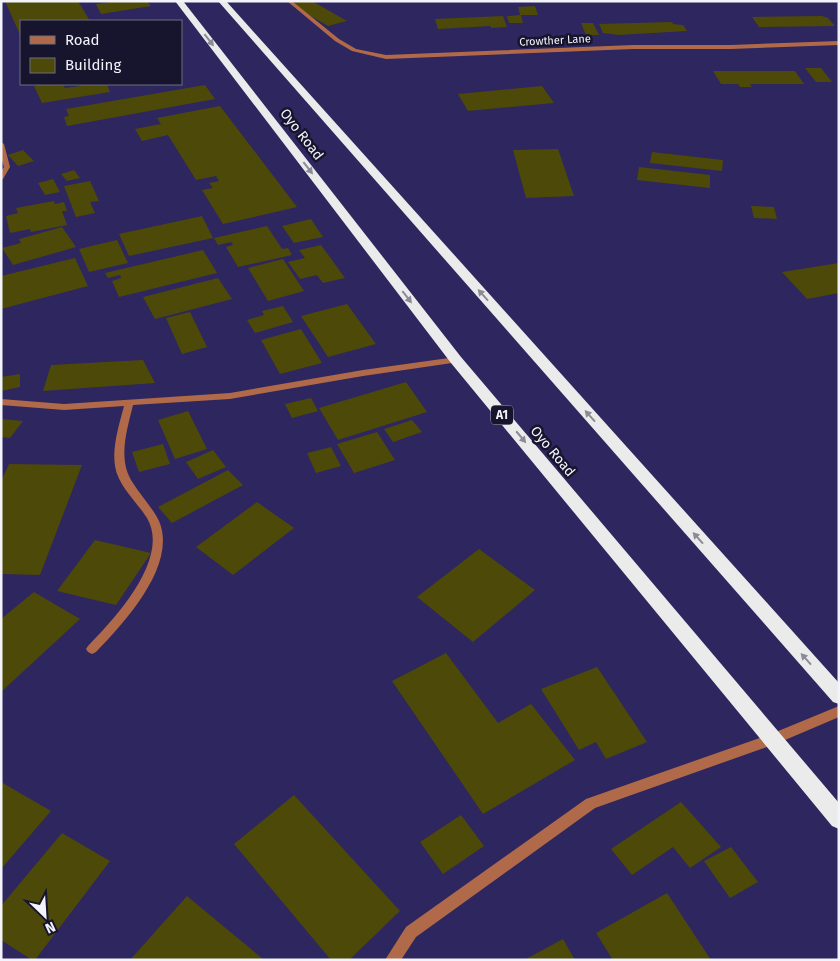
<svg xmlns="http://www.w3.org/2000/svg" width="840" height="961" viewBox="0 0 840 961" font-family="'Fira Sans',sans-serif">
  <rect width="100%" height="100%" fill="#2e265f"/>
  <path fill="#4d4909" d="M5,1H78L90,21H21V37Z
    M116,1H147L151,6L101,14L96,4Z
    M301,1H312L347,21L328,26L290,4Z
    M535,6L538,15H520L518,7Z
    M521,15L523,23H509L507,16Z
    M503,16L507,27L491,28V26L438,29L435,19Z
    M822,16L828,18L835,26L759,27L752,17Z
    M672,22L673,24L683,25L687,31L618,35L603,33L599,24Z
    M581,23H593L599,35H586Z
    M805,68H821L832,82H816Z
    M713,71H795L804,84H750L752,87H740L738,84H721Z
    M36,84H63L65,88L80,86L79,84H107L110,92L42,103L34,86H37Z
    M205,85L215,99L67,126L64,117L69,116L66,109Z
    M542,86L554,103L468,111L458,94Z
    M220,106L297,207L223,224L202,190L213,188L209,183L219,181L216,176L196,180L168,135L142,141L135,129L161,124L157,118Z
    M558,149L574,196L526,198L513,150Z
    M23,150L34,161L18,166L8,155Z
    M652,152L723,160L722,171L650,163Z
    M639,167L710,175V188L637,180Z
    M74,170L80,178L67,181L61,174Z
    M53,179L60,192L45,195L38,183Z
    M90,181L99,201L90,202L95,213L76,217L64,186Z
    M54,201L55,204L64,202L67,211H62L67,225L31,232L30,229L10,233L6,216L18,213L16,208Z
    M751,206L774,207L777,219L754,218Z
    M202,216L213,238L129,256L119,234Z
    M311,219L323,237L294,243L282,226Z
    M267,226L282,249L288,248L292,255L238,267L226,247L233,245L231,242L218,245L214,238Z
    M62,227L76,247L13,265L2,248L21,243L19,239Z
    M117,240L128,263L89,272L79,249Z
    M321,245L345,278L323,283L317,275L300,279L288,262L305,258L299,250Z
    M203,250L217,273L119,297L112,281L121,278L120,275L108,278L105,273Z
    M75,258L88,286L1,309V276Z
    M283,259L304,291L268,301L248,268Z
    M839,263V293L807,299L782,272Z
    M218,278L232,299L155,319L143,297Z
    M347,304L376,344L328,357L301,316Z
    M283,306L293,322L255,333L247,320L264,315L262,311Z
    M190,312L207,347L182,354L166,318Z
    M301,329L322,363L280,374L261,340Z
    M143,360L155,383L43,391L51,365Z
    M20,374V387L1,391V377Z
    M406,382L427,412L338,440L319,408Z
    M311,398L318,411L292,418L285,404Z
    M188,411L207,449L175,459L158,420Z
    M1,419L23,421L10,438L1,437Z
    M412,420L422,432L393,442L384,429Z
    M377,432L395,460L354,473L337,444Z
    M163,444L170,464L139,472L132,452Z
    M331,447L341,466L316,473L307,453Z
    M213,450L226,467L198,479L186,462Z
    M9,464L82,465L40,575L1,574V481Z
    M228,470L243,485L172,523L158,507Z
    M257,502L294,528L233,575L196,547Z
    M95,540L151,553L116,605L57,591Z
    M479,549L535,590L473,642L417,597Z
    M34,592L80,619L1,692V619Z
    M446,653L498,723L531,704L575,760L483,814L392,681Z
    M597,667L647,742L606,759L596,742L579,750L541,689Z
    M1,782L51,811L1,869Z
    M294,795L400,911L349,960H331L234,844Z
    M681,802L721,847L690,868L673,847L632,875L611,849Z
    M461,815L484,846L443,874L420,842Z
    M62,833L110,861L35,960H32L1,940V906Z
    M731,847L758,882L730,898L704,861Z
    M667,893L711,960H613L596,933Z
    M187,896L264,960H130Z
    M563,939L575,960H524Z"/>
  <g fill="none" stroke-linecap="round" stroke-linejoin="round">
    <path fill="#b06a49" fill-rule="evenodd" d="M287,1H292L339,39L356,49L386,55L633,45H731L839,41V45L731,49H633L386,59L352,51L335,41Z
      M1,142L4,144L10,167L3,179L1,180V171L4,167L1,158Z
      M456,357L460,360L459,362L363,376L230,399L133,405C127,430 117,460 133,483C141,496 152,507 159,521C178,565 124,623 96,652L92,654L88,652L86,649L88,646C114,619 171,559 147,518C137,502 118,486 115,466C112,447 119,425 124,406L64,410L1,405V399L64,404L230,393L363,370Z
      M839,706V717L778,743L595,808L416,937L401,960H385L406,927L586,799L771,734Z"/>
    <path fill="#ebebeb" fill-rule="evenodd" d="M175,1H183L461,357L839,803V829L832,826L451,363Z
      M218,1H226L839,683V704L833,702Z"/>
  </g>
  <defs><path id="oneway-solid" d="M-6-.8H1V-3.2L6.5 0L1 3.2V.8H-6Z" transform="scale(1.25)"/></defs>
  <g fill="#8c8a96">
    <use href="#oneway-solid" transform="translate(209 40) rotate(52)"/>
    <use href="#oneway-solid" transform="translate(308 168) rotate(52)"/>
    <use href="#oneway-solid" transform="translate(483 295) rotate(-132)"/>
    <use href="#oneway-solid" transform="translate(407 297) rotate(52)"/>
    <use href="#oneway-solid" transform="translate(590 416) rotate(-132)"/>
    <use href="#oneway-solid" transform="translate(521 437) rotate(50)"/>
    <use href="#oneway-solid" transform="translate(698 538) rotate(-132)"/>
    <use href="#oneway-solid" transform="translate(806 659) rotate(-132)"/>
  </g>
  <g text-anchor="middle" stroke-width="5" stroke-linejoin="round" paint-order="stroke">
    <g font-size="11" fill="#f3f3fa" stroke="#17142e">
      <text transform="translate(555 40) rotate(-3)" y="4">Crowther Lane</text>
    </g>
    <rect fill="#17142e" stroke="#b1b0bd" stroke-width="1" x="491" y="405.5" width="22" height="19" rx="4"/>
    <g font-size="12" font-weight="bold" fill="#f3f3fa">
      <text x="502" y="419">A1</text>
    </g>
    <g font-size="14" fill="#f3f3fa" stroke="#17142e">
      <text transform="translate(302 134) rotate(52)" y="5">Oyo Road</text>
      <text transform="translate(553 451) rotate(50)" y="5">Oyo Road</text>
    </g>
  </g>
  <rect width="840" height="961" fill="none" stroke="#f3f3fa" stroke-width="5"/>
  <rect x="20" y="20" width="162" height="65" fill="#17142e" stroke="#6f6d80"/>
  <rect x="30" y="36" width="25" height="8" fill="#b06a49" stroke="#6f6d80"/>
  <text x="65" y="45" font-size="15" fill="#f3f3fa">Road</text>
  <rect x="30" y="58" width="25" height="15" fill="#4d4909" stroke="#6f6d80"/>
  <text x="65" y="70" font-size="15" fill="#f3f3fa">Building</text>
  <g transform="translate(45 916) rotate(155)" stroke="#17142e" stroke-width="4" paint-order="stroke">
  <path d="M0-4L9 19L0 12L-9 19Z" fill="#f3f3fa"/>
  <text y="-8" font-size="14" font-weight="bold" text-anchor="middle" fill="#f3f3fa">N</text>
  </g>
</svg>
